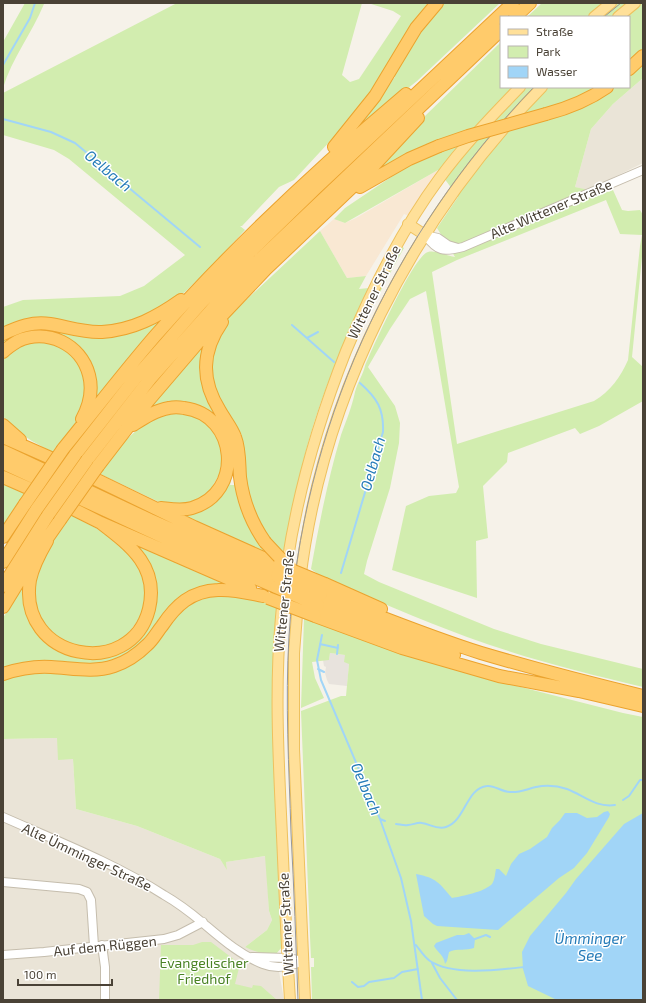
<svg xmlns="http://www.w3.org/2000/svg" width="646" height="1003" viewBox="0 0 646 1003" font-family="'Exo 2',sans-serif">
  <rect width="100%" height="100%" fill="#f6f2e9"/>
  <path fill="#eae4d7" d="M643,78V163L588,190L575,187L591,129L613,104Z
    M57,738L73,759L76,809L137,826L220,859L227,869L226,862L266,856L269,911L272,920L267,930L245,947L276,954L284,1000H3V739Z"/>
  <path fill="#f9e8d3" d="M438,170L440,172L409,216L404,214L366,276L347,278L320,231L334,219L345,223L356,218Z"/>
  <path fill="#e8e3dd" d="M330,653L345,655L349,664L347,686L329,684L327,680L325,673L326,667L324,666L323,660H329Z"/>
  <path fill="#d2edaf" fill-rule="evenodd" d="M25,3H71L44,4C32,33 12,58 3,88V42Z
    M177,3H362L342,75L350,82L359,79L401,16L393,11L368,3H500L417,81L363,124L361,122L395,77L386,70L358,111L294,180L279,187L242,226H240L245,230L215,263L185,292L162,309L122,325L3,329V307L23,300L120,296L144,286L185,255L69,159L54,150L3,135V93Z
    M542,3H643V78L613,104L591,129L575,187L604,193L613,190L622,210L628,211L640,210L643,215V247L632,357L643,367V401L599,426L580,434L575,428L508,453L507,462L483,486L488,538L476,541L477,598L392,570L406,506L429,496L456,493L459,487L426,291L410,299L390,329L368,367L395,406L400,423L399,443L390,488L367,561L364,574L379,582L494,629L541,644L643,669V687C584,673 524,658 467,637C418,619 371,598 323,578L311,569C319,524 328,479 341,435C346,421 352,407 355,392C357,383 363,375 365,366C372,349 414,255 428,252C436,250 447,256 455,257L437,228L458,197L438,170L345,223L334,219L345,208L400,171L382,168L380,166L426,115L501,42V87H629V17H527ZM606,200L620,234L642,235L640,246L628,360C621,376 610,392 594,401L457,444L432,272L457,260Z
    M320,231L347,278L366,276L359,289L369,288C345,339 323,390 308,443C298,480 291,516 283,553L270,538L259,522L251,504L229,416L212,383L211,366L216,342L229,316Z
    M400,246L404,248C372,304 345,362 324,423C309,467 300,514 292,559H291C295,536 299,513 304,490C326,405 358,323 400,246Z
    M167,315L92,405L93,379L57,337L3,348V339L34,327L75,334Z
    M209,336L212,403L237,470L233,471L230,485H235L238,482L277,559L176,514L213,500L231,456L199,409L144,413Z
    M43,341C50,343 58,345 63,349C82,361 90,385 83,406C78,423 65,439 54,453L32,441L17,431L9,424L3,416V360C13,347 28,343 43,341Z
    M183,413L200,418L207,423L218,438L222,456L220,473L211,489L203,496L191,503L181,505L161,503L100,474C115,451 138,421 167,414C172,413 178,413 183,413Z
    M3,483L27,493L3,526Z
    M71,514C107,533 163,564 141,614C134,628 124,640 109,645C66,659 23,618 37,574C44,552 58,533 71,514Z
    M132,542L229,585L198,590L144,646L112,664L3,670V618L27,578V601L65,651L127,643L154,600Z
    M208,595H245L277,607L273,660L282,942V947L276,954C264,954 255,952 245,947L267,930L272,920L269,911L265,856L226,862L227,870L220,859L137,826L76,809L73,759L58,760L57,738L3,739V680L28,672H53L83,676L107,673L185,606Z
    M304,618L497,681L623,713L643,717V1000H312L311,967H314V958H311L310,937L301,711L341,696H346L349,664L344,662L345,655L330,653L329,660L312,662L315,678L324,698L301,708Z
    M202,942H211L240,964L235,984L252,988L253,985L261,986L277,1000H159L161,945H193Z"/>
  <path fill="#a1d5f7" d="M608,811L610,814L609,817L587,853L574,868L559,878L498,930L437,926L433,924L424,916L416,874C437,878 439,883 452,898C463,896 484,892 492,884C495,880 495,873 496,869H499L506,876L511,864L519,854L530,849L547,837L552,828L560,820L565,813H577L587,818L597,817L604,812Z
    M643,813V1000H557L528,986L523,969L522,952L530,936L566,893L576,879L624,824Z
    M469,933L475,939L474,948C466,951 457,948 449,952L447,961L445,964C444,955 438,953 434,946L436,943L457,935H464Z"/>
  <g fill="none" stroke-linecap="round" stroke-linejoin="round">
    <path stroke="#a1d5f7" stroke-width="2" d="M3,65L30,18L35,3
      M3,119L51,132L75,143L200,247
      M292,325L334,362
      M307,338L318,332
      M341,573L383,432C384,409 377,398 360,383
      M322,635L317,660L321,680L380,819L401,878L411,921L422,1000
      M320,644L338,648
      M337,654L338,645
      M318,669L324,672
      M623,800L629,796L640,780H643
      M380,819L385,821
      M396,824C399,824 404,826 408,825C413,825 417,822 422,823C430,824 437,830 446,827C466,820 466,788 487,786C495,785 501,792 510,792C519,793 527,789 536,787C546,785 558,786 567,789C583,795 596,808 615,805
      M475,939L486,935L490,937
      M416,945C420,950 424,957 430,961C453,976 498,970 524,967
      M432,963L440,978L457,1000
      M352,982L358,987L364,986L369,982L394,978L402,972L418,969"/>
    <defs>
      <path id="minor" d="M425,235C438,252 443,252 463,247L643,170
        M425,235L438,238L448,245L458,248
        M3,817C57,841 114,863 164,895C178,903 191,913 203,923C222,939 240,955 263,964C278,970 290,966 304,961
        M3,882L79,889L87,892L91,900L94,946
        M102,945L105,967V1000
        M3,955L44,952L164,939L178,935L203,922
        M252,957L287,958L304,961"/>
      <path id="major" d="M594,17L611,3
        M618,17L635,3
        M408,224L425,235
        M300,581C322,395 412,220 542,87
        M298,602L294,653V749L305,1000
        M290,1000C286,938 284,876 281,814C278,748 275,683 281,617C288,525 312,437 346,351C371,291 400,232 439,179C463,146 492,116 520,87"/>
      <path id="highway" d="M515,17L530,3
        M629,69L643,56
        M546,114C569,108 587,101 607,87
        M334,147L375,96L416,28L437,3
        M360,187L409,159L439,146
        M222,322C201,352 201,381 220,411C225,420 232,428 235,437C240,450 239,464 240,477C243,501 251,522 265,542
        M3,334C18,327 33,321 50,324C68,327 84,333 102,332C133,330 157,317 181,300
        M3,352C7,348 13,344 18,341C47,328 81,344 89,375C93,390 89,406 82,419
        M3,425L20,440
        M133,425C144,418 156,410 169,408C173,407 179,407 184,408C238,415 244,493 192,508C182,511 171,509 161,508
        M3,437L62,463L194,527L279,565
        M63,449C94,411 123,373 155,336C232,249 317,169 406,94
        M3,451L150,520L277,576
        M75,455L137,376L201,303L249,253L316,188L513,3
        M87,460L150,379L222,298L258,261L501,30
        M3,463L198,553L276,587
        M98,466L148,401L213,325L266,269L367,173L418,118
        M3,477L44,495
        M61,503L101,523L250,588
        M3,537L25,504
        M47,541C40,553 33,566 30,580C17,660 131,681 149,609C159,567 131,546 101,523
        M3,562L36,510
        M325,584L381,609
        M3,586L48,515
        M321,594C374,614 427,636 481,653C535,669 589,683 643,696
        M318,605L391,633L454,655
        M3,607L30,563L60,520
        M315,616L402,648L499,676L579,691L643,706
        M3,674C18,669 35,666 51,667C72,668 93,673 114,666C126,662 138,654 147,645C153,640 157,632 162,626C176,605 191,591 218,590C233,589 248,593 263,596"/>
    </defs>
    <use href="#minor" stroke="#c5bdad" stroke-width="10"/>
    <use href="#major" stroke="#eec15e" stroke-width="12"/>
    <use href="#highway" stroke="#eba32e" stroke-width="14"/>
    <use href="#minor" stroke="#fff" stroke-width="8"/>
    <use href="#major" stroke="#ffe099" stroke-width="10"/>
    <use href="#highway" stroke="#ffcb6b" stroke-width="12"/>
    <path stroke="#989898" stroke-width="1" d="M604,17L621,3
      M298,1000C296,944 294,889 291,833C289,768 285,702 289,636C302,430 390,236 534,87"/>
    <defs>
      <path id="highway-bridge" d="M439,146L468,136L546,114
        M25,504L63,449
        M36,510L75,455
        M48,515L87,460
        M60,520L98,466
        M265,542L280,558L290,566
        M279,565L325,584
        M277,576L321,594
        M276,587L318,605
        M268,598L315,616"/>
    </defs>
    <use href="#highway-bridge" stroke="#eba32e" stroke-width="14" stroke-linecap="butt"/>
    <use href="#highway-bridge" stroke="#ffcb6b" stroke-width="12"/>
  </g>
  <g text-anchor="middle" stroke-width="3" stroke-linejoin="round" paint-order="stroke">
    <g font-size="14" fill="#4a4236" stroke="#fff">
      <text transform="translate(551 209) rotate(-23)" y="5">Alte Wittener Straße</text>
      <text transform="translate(374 292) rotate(-64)" y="5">Wittener Straße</text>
      <text transform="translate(284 601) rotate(-84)" y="5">Wittener Straße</text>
      <text transform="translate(87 857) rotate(25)" y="5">Alte Ümminger Straße</text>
      <text transform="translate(286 924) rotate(-93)" y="5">Wittener Straße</text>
      <text transform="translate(105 946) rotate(-6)" y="5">Auf dem Rüggen</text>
    </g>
    <g font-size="14" fill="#498223" stroke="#fff">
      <text x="204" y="968">Evangelischer<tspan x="204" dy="16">Friedhof</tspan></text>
    </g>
    <g font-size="15" font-style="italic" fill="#247bb8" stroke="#fff">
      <text transform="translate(108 171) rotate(40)" y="5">Oelbach</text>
      <text transform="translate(373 464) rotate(-74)" y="5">Oelbach</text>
      <text transform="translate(366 789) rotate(67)" y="5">Oelbach</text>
      <text x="590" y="944">Ümminger<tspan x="590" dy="17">See</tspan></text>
    </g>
  </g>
  <rect width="646" height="1003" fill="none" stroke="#4a4236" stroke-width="8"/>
  <rect x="500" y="16" width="130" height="72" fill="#ffffff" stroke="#b7b3af"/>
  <rect x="508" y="29" width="20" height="6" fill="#ffe099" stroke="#b7b3af"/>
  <text x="536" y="36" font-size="12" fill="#4a4236">Straße</text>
  <rect x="508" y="46" width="20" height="12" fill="#d2edaf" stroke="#b7b3af"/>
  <text x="536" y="56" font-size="12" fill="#4a4236">Park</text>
  <rect x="508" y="66" width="20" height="12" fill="#a1d5f7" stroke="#b7b3af"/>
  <text x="536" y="76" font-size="12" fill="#4a4236">Wasser</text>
  <path d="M18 979v6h94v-6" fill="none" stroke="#4a4236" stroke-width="2"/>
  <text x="24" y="979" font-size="12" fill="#4a4236" stroke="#ffffff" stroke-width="3" paint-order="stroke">100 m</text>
</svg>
